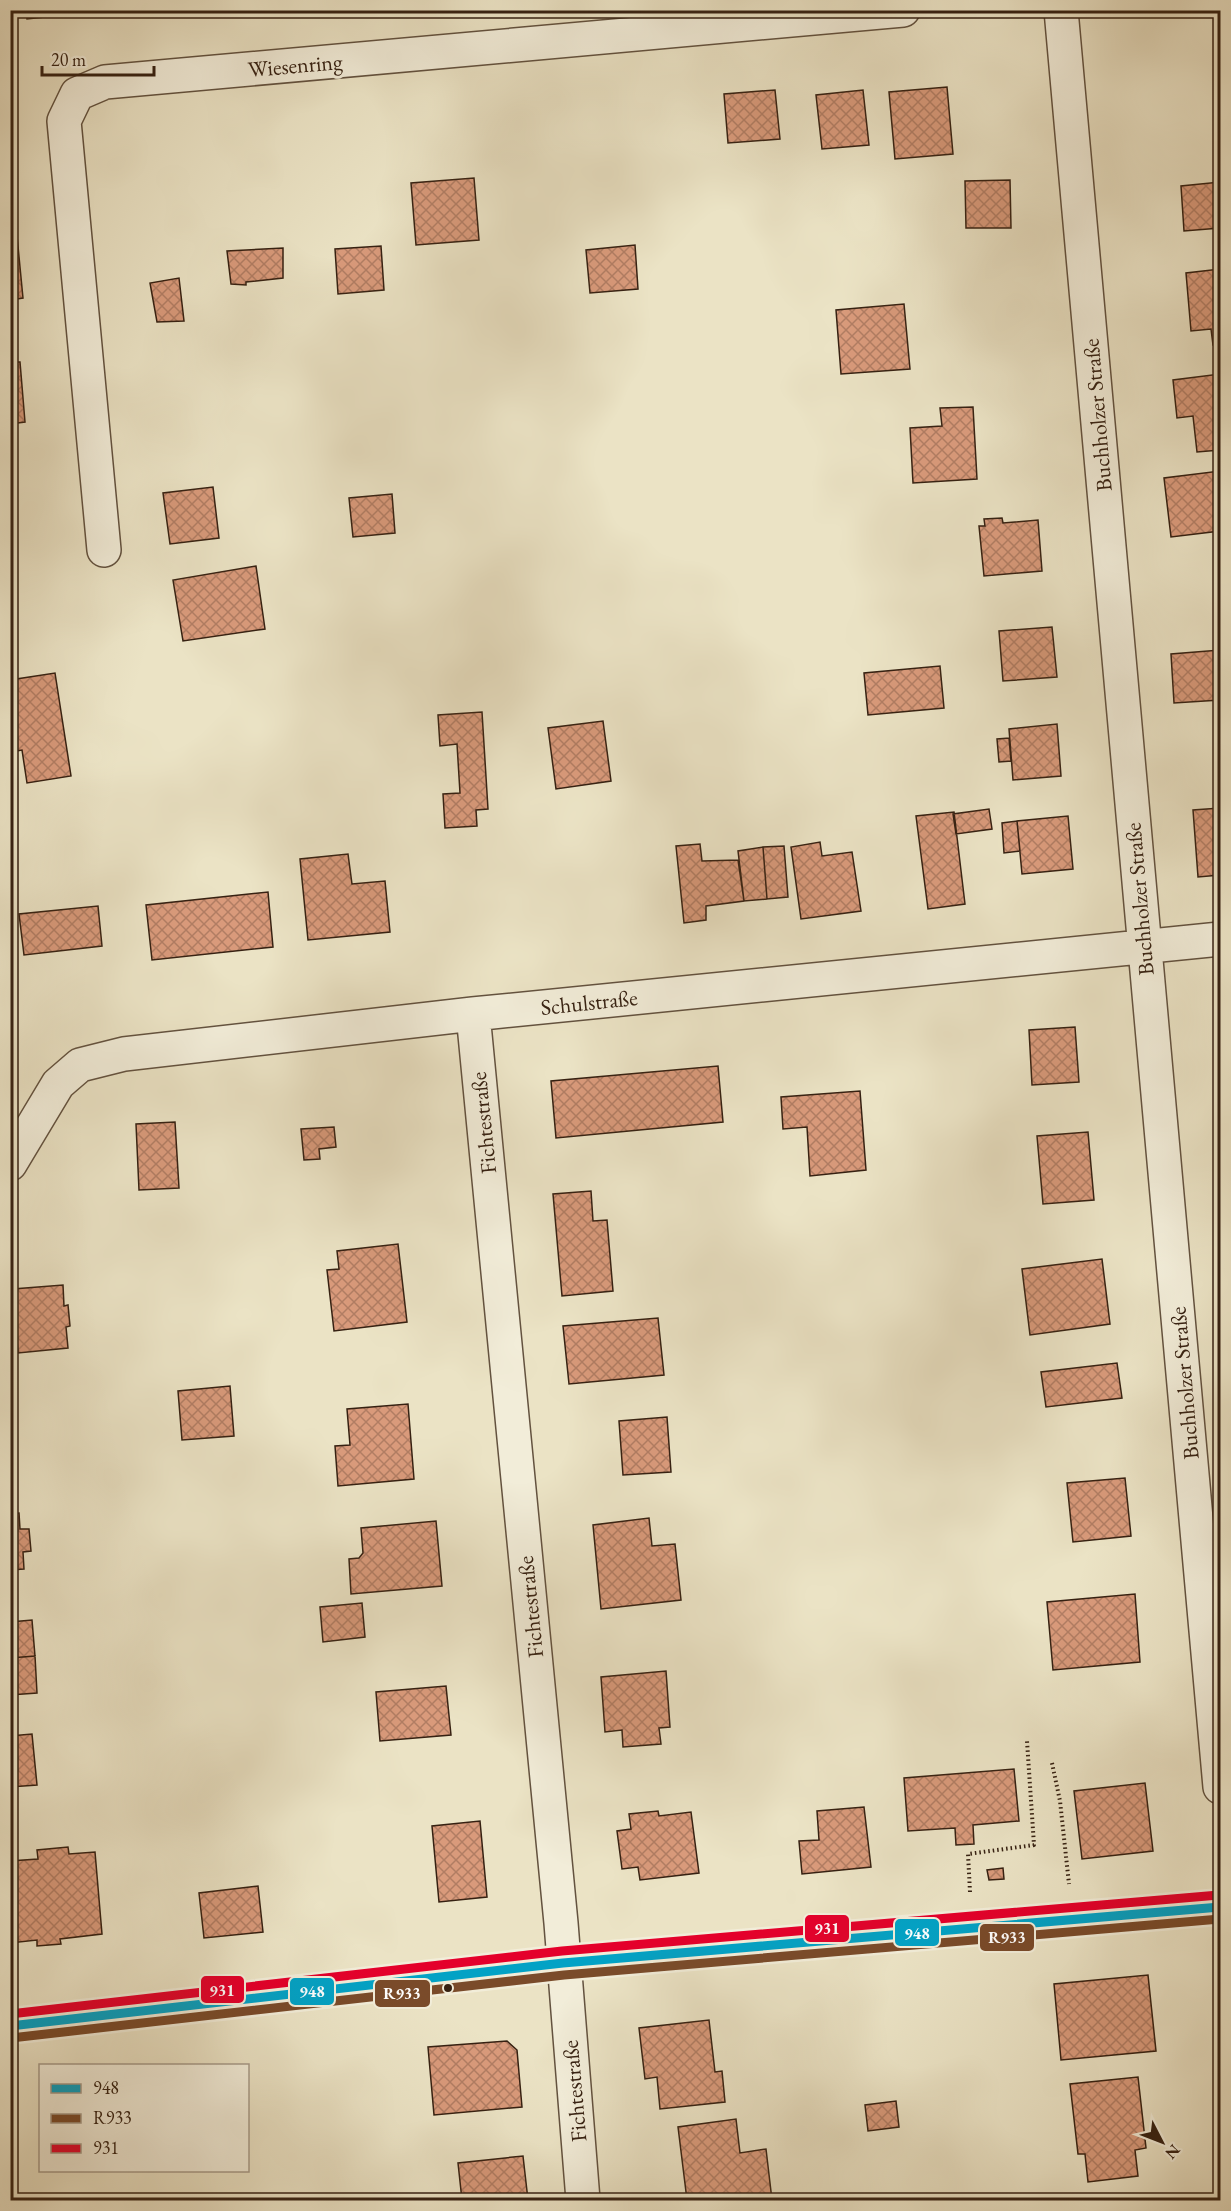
<svg xmlns="http://www.w3.org/2000/svg" width="1231" height="2211" viewBox="0 0 1231 2211" font-family="'EB Garamond',serif">
  <defs>
    <pattern id="building-cross-hatch" width="8" height="8" patternUnits="userSpaceOnUse" patternTransform="scale(1.5)"><rect width="8" height="8" fill="#d99a7b"/><path d="M0 0l8 8M0 8l8-8" fill="none" stroke="#b17d63"/></pattern>
  </defs>
  <rect width="100%" height="100%" fill="#ebe3c5"/>
  <filter id="stains"><feTurbulence type="fractalNoise" baseFrequency=".00333" numOctaves="4"/><feColorMatrix values="0 0 0 0 .2 0 0 0 0 .09 0 0 0 0 .02 0 0 0 .5 -.17"/></filter>
  <radialGradient id="worn" r=".72"><stop offset=".6" stop-color="#630" stop-opacity="0"/><stop offset="1" stop-color="#630" stop-opacity=".3"/></radialGradient>
  <path fill="url(#building-cross-hatch)" stroke="#362112" stroke-width="1.5" d="M26,10H82V13L27,19Z
    M947,87L953,154L895,159L889,92Z
    M775,90L780,139L728,143L724,94Z
    M863,90L869,145L822,149L816,95Z
    M474,178L479,240L416,245L411,183Z
    M1010,180L1011,228H966L965,181Z
    M1220,182V228L1184,231L1181,186Z
    M17,236L23,298L10,300V237Z
    M635,245L638,289L590,293L586,250Z
    M381,246L384,290L338,294L335,249Z
    M283,248V278L246,282V285L231,284L227,251Z
    M1220,269V345H1213L1211,329L1191,331L1186,273Z
    M179,278L184,321L157,322L150,283Z
    M904,304L910,369L841,374L836,310Z
    M10,362H20L25,422L10,424Z
    M1220,374V450L1197,452L1193,416L1177,418L1173,380Z
    M973,407L977,479L913,483L910,428L942,426L940,408Z
    M1220,471V531L1171,537L1164,478Z
    M213,487L219,538L170,544L163,493Z
    M392,494L395,533L353,537L349,498Z
    M1002,518L1003,523L1038,520L1042,571L984,576L979,526H985L984,519Z
    M256,566L265,629L183,641L173,580Z
    M1052,627L1057,677L1003,681L999,631Z
    M1220,650V700L1174,703L1171,654Z
    M940,666L944,708L868,715L864,673Z
    M55,673L71,776L27,783L22,750L10,752V680Z
    M482,712L488,809L476,810L477,826L445,828L443,794L460,793L457,744L440,746L438,715Z
    M603,721L611,781L556,789L548,728Z
    M1057,724L1061,776L1013,780L1009,729Z
    M1009,738L1011,761L999,762L997,739Z
    M1220,808V875L1198,877L1193,810Z
    M989,809L992,829L956,834L953,814Z
    M954,812L965,904L928,909L916,816Z
    M1068,816L1073,869L1022,874L1017,821Z
    M1017,821L1020,851L1004,853L1002,823Z
    M820,842L822,856L852,852L861,911L801,919L791,847Z
    M700,844L702,861L738,860L744,901L706,906V920L684,923L676,846Z
    M784,846L788,897L767,899L763,847Z
    M763,847L767,899L744,901L738,851Z
    M348,854L352,884L385,881L390,932L308,940L300,859Z
    M268,892L273,947L152,960L146,905Z
    M98,906L102,946L24,955L19,914Z
    M1075,1027L1079,1082L1032,1085L1029,1030Z
    M718,1066L723,1122L556,1138L551,1081Z
    M860,1091L866,1170L810,1176L807,1127L783,1129L781,1097Z
    M175,1122L179,1188L139,1190L136,1124Z
    M334,1127L336,1147L319,1149L320,1159L304,1160L301,1129Z
    M1088,1132L1094,1200L1043,1204L1037,1136Z
    M591,1191L593,1221L607,1220L613,1291L562,1296L553,1194Z
    M398,1244L407,1322L334,1331L327,1270L339,1269L337,1251Z
    M1102,1259L1110,1324L1030,1335L1022,1269Z
    M63,1285L64,1306L68,1305L70,1326L66,1327L68,1348L18,1353L13,1289Z
    M658,1318L664,1375L569,1384L563,1326Z
    M1117,1363L1122,1398L1046,1407L1041,1372Z
    M230,1386L234,1436L182,1440L178,1391Z
    M408,1404L414,1479L338,1486L335,1446L350,1445L347,1409Z
    M667,1417L671,1472L623,1475L619,1421Z
    M1125,1478L1131,1536L1073,1542L1067,1483Z
    M19,1513L20,1529H29L31,1551L23,1552L24,1569L10,1570V1514Z
    M649,1518L652,1546L675,1544L681,1600L601,1609L593,1525Z
    M436,1521L442,1586L351,1594L349,1559L359,1558L363,1553L361,1528Z
    M1135,1594L1140,1662L1053,1670L1047,1602Z
    M362,1603L365,1637L323,1642L320,1607Z
    M32,1620L35,1656L10,1658V1622Z
    M35,1656L37,1693L10,1695V1658Z
    M666,1671L670,1727L659,1728L661,1744L623,1747L622,1730L605,1732L601,1677Z
    M446,1686L451,1735L380,1741L376,1692Z
    M32,1734L37,1785L10,1787V1736Z
    M1014,1769L1019,1821L973,1825L974,1844L956,1845L955,1828L908,1831L904,1778Z
    M1145,1783L1153,1851L1082,1859L1074,1791Z
    M864,1807L871,1867L802,1874L799,1841L819,1840L817,1811Z
    M658,1811L659,1816L691,1812L699,1873L640,1880L638,1867L622,1869L617,1831L631,1829L629,1814Z
    M480,1821L487,1897L439,1902L432,1826Z
    M68,1847L69,1854L95,1852L102,1934L60,1939L61,1944L37,1946V1940L10,1943V1861L38,1859L37,1850Z
    M1003,1868L1004,1879L989,1880L987,1870Z
    M258,1886L263,1932L204,1938L199,1893Z
    M1148,1975L1156,2051L1061,2060L1054,1984Z
    M709,2020L715,2072L722,2071L725,2102L660,2109L657,2077L645,2079L639,2028Z
    M507,2041L517,2050L522,2107L434,2115L428,2047Z
    M1138,2077L1146,2148L1135,2150L1138,2176L1088,2182L1085,2154H1078L1070,2084Z
    M896,2101L899,2127L868,2131L865,2105Z
    M736,2119L740,2153L766,2149L772,2200H687L678,2127Z
    M523,2156L528,2200H462L458,2163Z"/>
  <g fill="none" stroke-linecap="round" stroke-linejoin="round">
    <defs>
      <path id="minor" d="M1061,10L1220,1787
        M104,550L64,121L77,94L105,82L903,10
        M473,1014L561,1923L583,2200
        M10,1164L58,1084L80,1065L124,1054L473,1014L1220,939"/>
      <path id="major" d="M10,2026L563,1963L1220,1907"/>
    </defs>
    <use href="#minor" stroke="#63523f" stroke-width="36"/>
    <use href="#major" stroke="#362112" stroke-width="36"/>
    <path stroke="#362112" stroke-width="4" stroke-dasharray="1.5 3" stroke-linecap="butt" d="M1052,1763L1060,1801L1069,1884
      M970,1892L968,1854L1034,1845L1027,1741"/>
    <use href="#minor" stroke="#f2edd9" stroke-width="33"/>
    <use href="#major" stroke="#ebe3c5" stroke-width="33"/>
    <defs>
      <path id="bus-1" d="M10,2026L563,1963L1220,1907"/>
      <path id="bus-2" d="M11,2038L564,1975L1220,1919"/>
      <path id="bus-3" d="M10,2014L562,1951L1219,1895"/>
    </defs>
    <use href="#bus-1" stroke="#f2edd9" stroke-width="14"/>
    <use href="#bus-2" stroke="#f2edd9" stroke-width="14"/>
    <use href="#bus-3" stroke="#f2edd9" stroke-width="14"/>
    <use href="#bus-1" stroke="#03a2c5" stroke-width="9"/>
    <use href="#bus-2" stroke="#7a4b2a" stroke-width="9"/>
    <use href="#bus-3" stroke="#e4002b" stroke-width="9"/>
  </g>
  <circle fill="#362112" stroke="#f2edd9" stroke-width="2" cx="448" cy="1988" r="5"/>
  <g text-anchor="middle" stroke-width="6" stroke-linejoin="round" paint-order="stroke">
    <g font-size="22" fill="#362112" stroke="#f2edd9">
      <text transform="translate(295 65) rotate(-5)" y="8">Wiesenring</text>
      <text transform="translate(1097 415) rotate(-95)" y="8">Buchholzer Straße</text>
      <text transform="translate(1139 899) rotate(-95)" y="8">Buchholzer Straße</text>
      <text transform="translate(589 1002) rotate(-6)" y="8">Schulstraße</text>
      <text transform="translate(483 1123) rotate(-96)" y="8">Fichtestraße</text>
      <text transform="translate(1184 1383) rotate(-95)" y="8">Buchholzer Straße</text>
      <text transform="translate(530 1607) rotate(-96)" y="8">Fichtestraße</text>
      <text transform="translate(574 2091) rotate(-95)" y="8">Fichtestraße</text>
    </g>
  </g>
  <g stroke="#f2edd9" stroke-width="2">
    <rect x="804" y="1914" width="46" height="29" rx="6" fill="#e4002b"/>
    <rect x="894" y="1918" width="46" height="29" rx="6" fill="#03a2c5"/>
    <rect x="979" y="1923" width="56" height="29" rx="6" fill="#7a4b2a"/>
    <rect x="200" y="1975" width="45" height="29" rx="6" fill="#e4002b"/>
    <rect x="289" y="1977" width="46" height="29" rx="6" fill="#03a2c5"/>
    <rect x="374" y="1979" width="57" height="29" rx="6" fill="#7a4b2a"/>
  </g>
  <g font-size="16" text-anchor="middle" font-weight="bold" fill="#fff">
    <text x="827" y="1934">931</text>
    <text x="917" y="1939">948</text>
    <text x="1007" y="1943">R933</text>
    <text x="222" y="1996">931</text>
    <text x="312" y="1997">948</text>
    <text x="402" y="1999">R933</text>
  </g>
  <rect width="1231" height="2211" fill="none" stroke="#ebe3c5" stroke-width="36"/>
  <rect x="12" y="12" width="1207" height="2187" fill="none" stroke="#362112" stroke-width="3"/>
  <rect x="18" y="18" width="1195" height="2175" fill="none" stroke="#362112" stroke-width="1.5"/>
  <rect x="39" y="2064" width="210" height="108" fill="#f2edd9" stroke="#a79b89" stroke-width="1.5"/>
  <rect x="51" y="2084" width="30" height="9" fill="#03a2c5" stroke="#a79b89" stroke-width="1.5"/>
  <text x="93" y="2094" font-size="18" fill="#362112">948</text>
  <rect x="51" y="2114" width="30" height="9" fill="#7a4b2a" stroke="#a79b89" stroke-width="1.5"/>
  <text x="93" y="2124" font-size="18" fill="#362112">R933</text>
  <rect x="51" y="2144" width="30" height="9" fill="#e4002b" stroke="#a79b89" stroke-width="1.5"/>
  <text x="93" y="2154" font-size="18" fill="#362112">931</text>
  <g transform="translate(1162 2142) rotate(132)" stroke="#f2edd9" stroke-width="4.5" paint-order="stroke">
  <path d="M0-4.5L10 22L0 15L-10 22Z" fill="#362112"/>
  <text y="-9" font-size="16" font-weight="bold" text-anchor="middle" fill="#362112">N</text>
  </g>
  <path d="M42 66v9h112v-9" fill="none" stroke="#362112" stroke-width="3"/>
  <text x="51" y="66" font-size="18" fill="#362112" stroke="#f2edd9" stroke-width="4.5" paint-order="stroke">20 m</text>
  <rect width="100%" height="100%" filter="url(#stains)"/>
  <rect width="100%" height="100%" fill="url(#worn)"/>
</svg>
